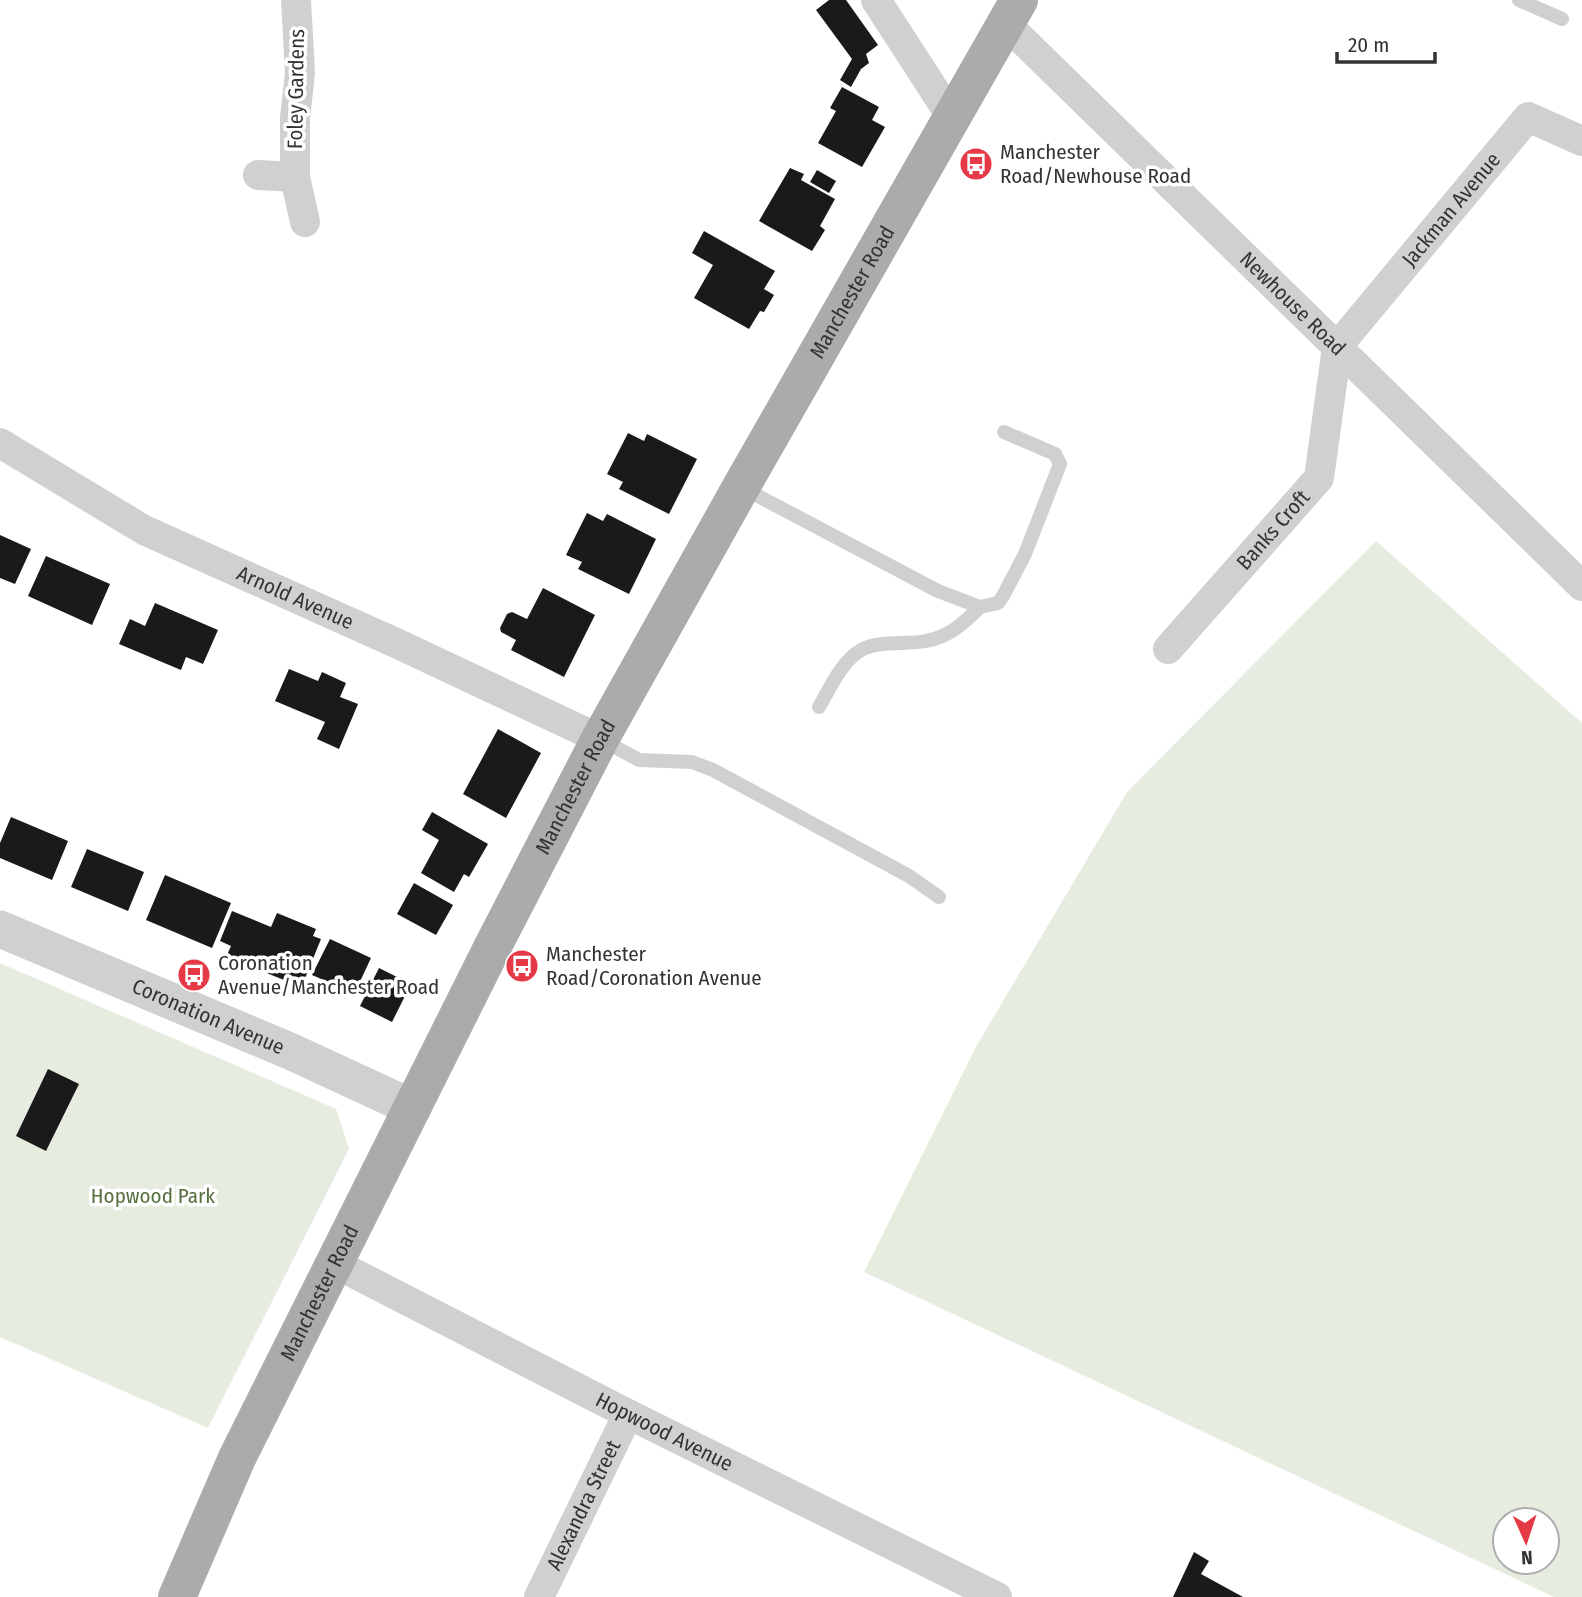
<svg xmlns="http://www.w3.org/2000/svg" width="1582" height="1597" viewBox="0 0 1582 1597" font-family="'Fira Sans Condensed',sans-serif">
  <rect width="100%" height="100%" fill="#fff"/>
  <path fill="#e6ecdf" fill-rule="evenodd" d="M1376,541L1582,723V1597H1554L864,1272L977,1045L1127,792ZM1505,1520H1547V1562H1505Z
    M0,963L336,1109L349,1149L208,1428L0,1337Z"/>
  <path fill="#1a1a1a" d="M829,0H846L878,45L866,54L869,63L861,69L851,87L840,80L852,59L816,10Z
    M842,87L879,107L872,120L885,127L862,167L818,143L836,111L830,108Z
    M790,168L804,174L801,180L835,199L820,226L825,230L812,251L759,221Z
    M817,170L836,181L829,193L810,182Z
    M704,231L775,271L764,289L774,295L764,312L760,311L749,329L694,298L713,265L692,253Z
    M628,433L644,441L647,434L697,459L669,514L619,489L623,482L607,474Z
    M587,513L603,521L607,514L656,539L629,594L578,569L582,562L566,555Z
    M0,535L31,549L15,584L0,578Z
    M46,556L110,584L92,625L28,596Z
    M543,588L595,615L564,677L511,650L516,640L501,632L500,628L507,614L512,612L527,619Z
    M155,603L218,630L203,664L186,657L181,670L119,644L130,619L145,626Z
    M289,669L318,681L322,672L346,683L340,697L358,704L339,749L317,739L325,722L275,701Z
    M498,729L541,753L506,818L463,794Z
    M432,812L488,844L469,877L464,874L454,892L421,873L439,840L422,830Z
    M11,817L68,841L52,880L0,858V843Z
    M87,849L144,872L128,911L71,887Z
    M165,875L231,903L212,948L146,920Z
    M414,883L453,905L436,935L397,914Z
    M232,911L271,927L277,913L316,929L313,936L321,939L304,981L287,974L284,980L226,957L231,946L220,941Z
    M330,939L371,958L357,988L338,979L335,985L312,975Z
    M379,968L411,984L392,1022L360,1006Z
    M48,1069L79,1084L46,1151L16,1136Z
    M1194,1552L1209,1561L1201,1574L1243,1597H1173Z"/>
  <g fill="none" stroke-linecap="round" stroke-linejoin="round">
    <path stroke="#d0d0d0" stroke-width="14" d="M1519,0L1562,19
      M741,487L938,591L980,607L998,603L1003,596L1025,554L1060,464L1055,454L1004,432
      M819,707C830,688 842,661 861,650C880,640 906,645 926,641C949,637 964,623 980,607
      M602,740L639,760L692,762L713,770L909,876L939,897"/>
    <g stroke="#d0d0d0" stroke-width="30">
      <path d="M296,0L300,73L295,118V177L305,222"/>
      <path d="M876,0L951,116"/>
      <path id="s1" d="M1005,23L1582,586"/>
      <path d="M258,175L295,177"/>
      <path id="s2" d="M0,443L144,530L396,643L600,739"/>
      <path id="s3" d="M1168,649L1319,478L1337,347L1528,117L1582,141"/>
      <path id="s4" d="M334,1263L628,1414L997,1597"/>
      <path id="s5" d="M539,1597L628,1414"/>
    </g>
    <path stroke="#d0d0d0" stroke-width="37" id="s6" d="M0,929L292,1052L413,1108"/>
    <path stroke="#ababab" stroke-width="38" id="s7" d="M177,1597L237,1458L493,946L600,739L741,487L1019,0"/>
  </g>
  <defs>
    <symbol id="bus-disc" viewBox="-11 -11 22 22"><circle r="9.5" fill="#e63946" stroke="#fff"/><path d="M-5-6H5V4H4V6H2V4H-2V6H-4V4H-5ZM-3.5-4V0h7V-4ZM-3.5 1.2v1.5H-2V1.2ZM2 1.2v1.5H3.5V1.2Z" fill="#fff"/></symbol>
  </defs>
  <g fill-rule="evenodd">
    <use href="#bus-disc" x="957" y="145" width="38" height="38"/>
    <use href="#bus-disc" x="503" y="947" width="38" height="38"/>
    <use href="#bus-disc" x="175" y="956" width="38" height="38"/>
  </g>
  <g text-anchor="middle" stroke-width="7" stroke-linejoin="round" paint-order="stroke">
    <g font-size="21" fill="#333" stroke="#fff">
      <text transform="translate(296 89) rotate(-89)" y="7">Foley Gardens</text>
      <text dy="7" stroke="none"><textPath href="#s3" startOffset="539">Jackman Avenue</textPath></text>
      <text dy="7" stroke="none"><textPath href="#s7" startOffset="1470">Manchester Road</textPath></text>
      <text dy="7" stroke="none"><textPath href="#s1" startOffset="402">Newhouse Road</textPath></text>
      <text dy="7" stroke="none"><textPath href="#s3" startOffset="159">Banks Croft</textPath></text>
      <text dy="7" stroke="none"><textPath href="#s2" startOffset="334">Arnold Avenue</textPath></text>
      <text dy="7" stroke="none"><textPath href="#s7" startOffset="903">Manchester Road</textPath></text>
      <text dy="7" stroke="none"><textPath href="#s6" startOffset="226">Coronation Avenue</textPath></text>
      <text dy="7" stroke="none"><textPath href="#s7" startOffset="336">Manchester Road</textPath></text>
      <text dy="7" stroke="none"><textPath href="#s4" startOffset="371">Hopwood Avenue</textPath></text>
      <text dy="7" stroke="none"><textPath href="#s5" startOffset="102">Alexandra Street</textPath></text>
    </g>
    <g font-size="21" fill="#333" stroke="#fff" text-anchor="start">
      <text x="1000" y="159">Manchester<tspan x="1000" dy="24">Road/Newhouse Road</tspan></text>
      <text x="546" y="961">Manchester<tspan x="546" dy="24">Road/Coronation Avenue</tspan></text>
      <text x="218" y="970">Coronation<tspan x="218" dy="24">Avenue/Manchester Road</tspan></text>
    </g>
    <g font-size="21" fill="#56703f" stroke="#fff">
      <text x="153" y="1203">Hopwood Park</text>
    </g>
  </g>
  <g transform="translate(1526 1541) rotate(177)"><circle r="33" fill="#ffffff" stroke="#adadad" stroke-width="2"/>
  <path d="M0-5L12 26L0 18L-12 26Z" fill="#e63946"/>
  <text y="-10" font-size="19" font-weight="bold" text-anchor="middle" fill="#333333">N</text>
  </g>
  <path d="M1337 52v10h98v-10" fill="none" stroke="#333333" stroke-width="3.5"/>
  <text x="1348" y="52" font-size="21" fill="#333333" stroke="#ffffff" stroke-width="5" paint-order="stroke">20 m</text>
</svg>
